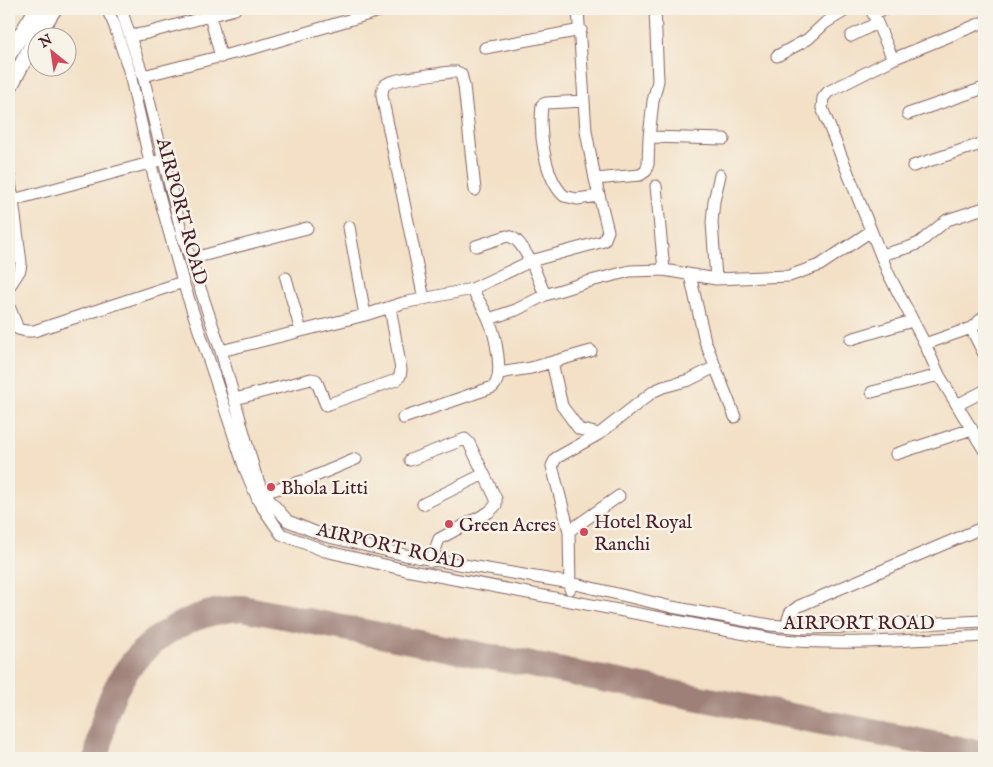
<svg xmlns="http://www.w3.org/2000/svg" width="993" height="767" viewBox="0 0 993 767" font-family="'IM FELL English',serif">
  <rect width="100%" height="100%" fill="#f7f3e8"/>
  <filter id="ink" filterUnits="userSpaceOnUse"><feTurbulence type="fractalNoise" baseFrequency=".02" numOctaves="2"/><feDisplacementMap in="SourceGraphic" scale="10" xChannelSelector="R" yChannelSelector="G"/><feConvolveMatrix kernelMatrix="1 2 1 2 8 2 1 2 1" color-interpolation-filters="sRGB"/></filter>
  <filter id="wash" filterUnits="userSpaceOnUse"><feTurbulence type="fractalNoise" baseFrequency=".0096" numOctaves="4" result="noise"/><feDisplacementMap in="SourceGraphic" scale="20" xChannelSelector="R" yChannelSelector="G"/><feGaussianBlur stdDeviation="1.12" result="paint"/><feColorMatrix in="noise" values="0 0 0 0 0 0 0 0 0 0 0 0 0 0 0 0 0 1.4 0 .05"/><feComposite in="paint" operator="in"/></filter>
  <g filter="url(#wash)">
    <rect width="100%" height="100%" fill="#f3e0c6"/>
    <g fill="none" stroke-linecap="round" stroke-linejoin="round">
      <path stroke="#9e8078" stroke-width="26" d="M97,758C100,742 102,725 107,710C128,648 179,613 242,608L984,754"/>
    </g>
  </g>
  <g filter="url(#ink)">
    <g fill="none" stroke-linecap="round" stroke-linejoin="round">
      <defs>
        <path id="minor" d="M107,9L114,24L129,70L150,162L183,282L245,469L259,502L281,534L325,551L406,570L772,639C843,646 914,640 984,636
          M121,9L143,76L182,234L221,351L255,473L263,493L288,521L325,536L405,555L571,583L672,607L770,625L804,628L853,627L984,621
          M871,9L893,59
          M873,13L885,9
          M210,16L221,57
          M984,22L893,59L828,92L823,98L822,108L888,273L925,344L939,375L984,450
          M130,36L147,33L235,9
          M851,36L877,23
          M485,48L581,30
          M777,56L808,39L825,23L848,9
          M143,76L254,48L386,9
          M584,101L546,103L542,105C539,132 544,177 564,196L577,199L599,196
          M908,114L984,88
          M649,137L724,139
          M913,166L984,143
          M9,176L13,200L21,263L20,270L9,287
          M595,179L640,175L646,171L648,164L649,137L653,101L658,81L655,9
          M656,186L664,270
          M13,200L157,161
          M349,227L365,315
          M476,246L507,236C519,237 525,253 531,261L604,241L608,231L595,179L586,131L578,9
          M881,255L910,247L919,243L947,220L984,208
          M190,259L307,228
          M690,275L705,341L735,417
          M286,278L301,331
          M716,279L712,222L714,201L720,175
          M424,299L382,96C382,92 382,88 385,85C392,78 439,74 451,72H457L461,74L464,86L475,190
          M9,306L18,329L26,331H34L183,282
          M489,319L516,310L545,295L587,282L630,271L664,270L716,279L789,276L820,265L871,231
          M971,328L984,354
          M851,339L912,321
          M925,344L971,328L984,317
          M221,351L365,315L403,303L472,289L531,261L545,295
          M552,362L562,406L579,429L599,434
          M499,373L531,368L591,351
          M872,392L939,375
          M235,399L311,379L316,380L326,405L396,380L400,376L401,370L390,307
          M957,405L984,391
          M403,418L493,387C505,376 495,334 489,320C485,309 477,299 472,289
          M896,454L972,429
          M410,460L465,439L469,443L496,499V505L489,512L439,539L431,561
          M263,493L306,480L356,459
          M423,504L484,474
          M569,531L552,466L556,458L599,434L654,391L663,387L689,380L715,367
          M570,589L569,531L619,496
          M786,626L790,613L799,606L984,527"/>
        <path id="major" d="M9,54L37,9
          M9,88L41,29L54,9"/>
      </defs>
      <use href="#minor" stroke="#856361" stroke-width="13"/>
      <use href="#major" stroke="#856361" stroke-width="17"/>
      <use href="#minor" stroke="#fff" stroke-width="11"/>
      <use href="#major" stroke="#fff" stroke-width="15"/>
    </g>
  </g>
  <g fill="#d1495b" stroke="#f7f3e8" stroke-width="2">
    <circle cx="271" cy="487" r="5"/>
    <circle cx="449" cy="524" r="5"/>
    <circle cx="584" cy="532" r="5"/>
  </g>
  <g text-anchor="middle" stroke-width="5" stroke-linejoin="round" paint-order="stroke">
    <g font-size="19" fill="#4a1f2b" stroke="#f7f3e8">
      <text transform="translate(183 211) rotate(75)" y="7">AIRPORT ROAD</text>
      <text transform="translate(391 545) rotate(13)" y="7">AIRPORT ROAD</text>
      <text x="859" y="629">AIRPORT ROAD</text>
    </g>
    <g font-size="19" fill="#4a1f2b" stroke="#f7f3e8" text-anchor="start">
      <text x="281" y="494">Bhola Litti</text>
      <text x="594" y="528">Hotel Royal<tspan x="594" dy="22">Ranchi</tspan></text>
      <text x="459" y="531">Green Acres</text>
    </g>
  </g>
  <rect width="993" height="767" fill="none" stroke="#f7f3e8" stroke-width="30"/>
  <g transform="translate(52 52) rotate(330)"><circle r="24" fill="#f7f3e8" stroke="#b29e9c"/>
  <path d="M0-4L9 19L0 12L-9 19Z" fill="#d1495b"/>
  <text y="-8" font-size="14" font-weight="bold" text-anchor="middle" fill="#4a1f2b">N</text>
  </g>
</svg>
